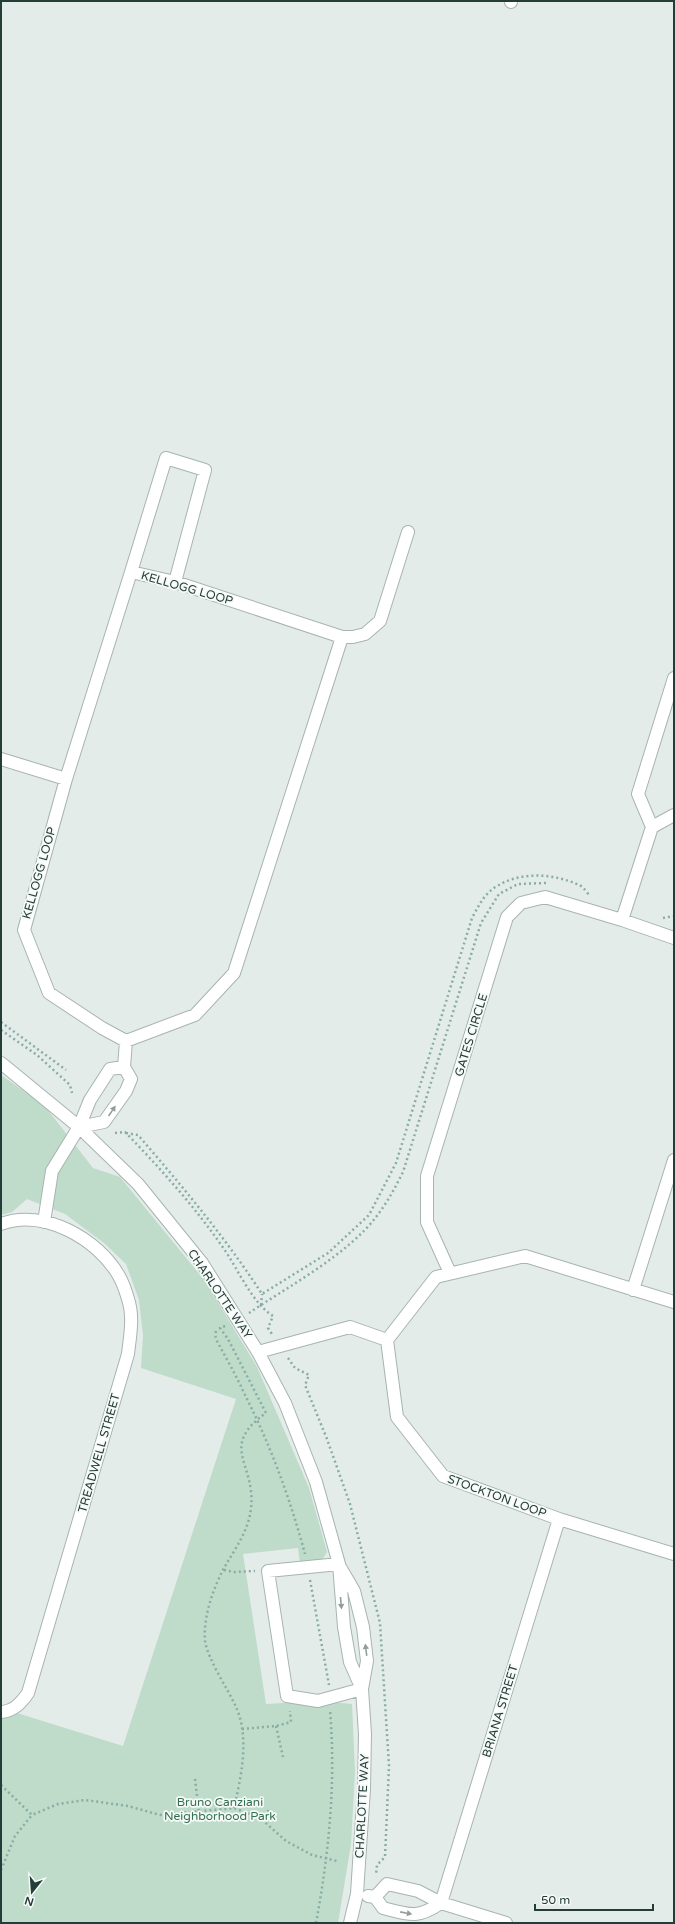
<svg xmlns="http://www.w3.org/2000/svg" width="675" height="1924" viewBox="0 0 675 1924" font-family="'Varela Round',sans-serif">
  <rect width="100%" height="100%" fill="#e4ecea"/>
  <path fill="#bfdbc9" d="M1,1075L44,1105L93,1168L120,1177L205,1281L257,1367L309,1488L327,1552L322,1560L300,1564L298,1548L243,1554L266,1704L318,1701L352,1704L355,1772L351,1844L338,1923H1V1708L123,1746L236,1399L141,1368L143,1336L139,1300L126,1264L104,1243L65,1214L27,1199L12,1212L1,1215Z"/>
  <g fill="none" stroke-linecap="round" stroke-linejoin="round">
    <defs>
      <path id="minor" d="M511,2V1
        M131,572L166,458L205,470L175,582
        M342,637L234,973L195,1015L126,1041L102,1028L49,993L24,930L66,779L131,572L175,582L342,637H353L365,634L380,621L408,532
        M1,759L66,779
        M652,827L674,815
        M622,920L652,827L638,794L674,678
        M1,1063L79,1127L138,1184L202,1263L258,1352L285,1403L316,1482L339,1564L344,1627L350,1662L362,1689
        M79,1127L104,1122L126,1091L131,1079L124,1067L126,1041
        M44,1222L52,1171L79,1127L90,1100L110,1069L124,1067
        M1,1224C44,1208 98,1239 119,1276C123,1283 126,1292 128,1299C134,1317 130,1336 128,1354L28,1693C21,1703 14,1711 1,1712
        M450,1273L427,1222V1176L507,917L521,903L545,897L622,920L674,938
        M633,1290L674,1160
        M674,1302L525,1256L436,1277L387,1340L397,1417L443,1476L559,1519L674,1554
        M258,1352L350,1327L387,1340
        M339,1564L268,1571L287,1696L318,1701L362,1689
        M340,1567L354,1591L363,1627L367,1661L362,1689L365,1734L364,1789L359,1863L357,1894L350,1923
        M368,1896L375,1897L383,1908C410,1915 417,1919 441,1903
        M375,1897L387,1884L418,1891L441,1903L506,1923
        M441,1903L559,1519"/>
    </defs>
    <use href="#minor" stroke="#a7b4b1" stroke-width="14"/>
    <path stroke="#88ada5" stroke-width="2.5" stroke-dasharray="2 3" stroke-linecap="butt" d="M663,918L674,916
      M1,1022L66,1070
      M1,1030L37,1055L70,1085L72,1093
      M115,1133L125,1132C161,1169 195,1207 224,1249C238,1269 252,1303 273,1316L268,1328L272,1334
      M126,1133L138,1135C182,1186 225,1237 262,1294L328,1253L369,1215L396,1163L472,918C479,905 485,892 499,885C523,871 555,874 579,885C584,887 587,893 590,896
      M261,1305L262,1294
      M249,1313C289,1286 347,1255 376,1217C387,1203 395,1188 403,1172L481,923L499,894L518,884L546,883
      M225,1326L220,1328L228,1339L266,1413C218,1447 256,1463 251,1508C249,1530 235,1549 224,1568C213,1589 203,1617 205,1641C208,1660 228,1689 236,1707C250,1738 241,1777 234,1808
      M216,1331L215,1335L217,1341C226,1358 236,1375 244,1393C270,1444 290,1498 305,1554
      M288,1358L295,1368L309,1375L305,1385L327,1439L350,1504L380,1623L389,1766L385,1857L377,1865L376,1875
      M224,1570L234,1572L255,1571
      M310,1580L329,1685
      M276,1726L283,1757
      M242,1729L276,1726L291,1722L290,1711
      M195,1779L199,1812
      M1,1785L32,1815L58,1804L85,1800L128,1806L160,1815L234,1808L259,1817L286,1841L312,1855L337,1861
      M262,1820L269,1810
      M1,1870L15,1836L32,1815
      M316,1923C329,1853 336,1782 330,1710"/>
    <use href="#minor" stroke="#fff" stroke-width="12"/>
  </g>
  <defs><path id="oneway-solid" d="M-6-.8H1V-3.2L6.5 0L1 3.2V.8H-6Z"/></defs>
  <g fill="#929e9c">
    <use href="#oneway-solid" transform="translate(112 1111) rotate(-56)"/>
    <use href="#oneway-solid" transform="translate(341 1603) rotate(85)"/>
    <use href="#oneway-solid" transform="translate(366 1650) rotate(-97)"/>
    <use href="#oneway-solid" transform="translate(406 1913) rotate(11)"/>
  </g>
  <g text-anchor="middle" stroke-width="3.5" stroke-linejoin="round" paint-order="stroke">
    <g font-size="12" fill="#253d38" stroke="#f5f9f7">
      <text transform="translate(187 588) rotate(16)" y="4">KELLOGG LOOP</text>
      <text transform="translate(39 873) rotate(-74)" y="4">KELLOGG LOOP</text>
      <text transform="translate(471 1035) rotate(-73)" y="4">GATES CIRCLE</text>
      <text transform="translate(220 1294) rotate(56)" y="4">CHARLOTTE WAY</text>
      <text transform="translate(99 1453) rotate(-74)" y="4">TREADWELL STREET</text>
      <text transform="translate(497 1496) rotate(20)" y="4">STOCKTON LOOP</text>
      <text transform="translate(500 1711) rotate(-73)" y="4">BRIANA STREET</text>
      <text transform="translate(362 1806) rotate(-87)" y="4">CHARLOTTE WAY</text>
    </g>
    <g font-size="12" fill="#337050" stroke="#f5f9f7">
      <text x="220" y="1806">Bruno Canziani<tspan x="220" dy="14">Neighborhood Park</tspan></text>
    </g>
  </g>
  <rect width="675" height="1924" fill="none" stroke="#253d38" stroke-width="4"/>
  <g transform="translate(32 1892) rotate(197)" stroke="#f5f9f7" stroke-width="3" paint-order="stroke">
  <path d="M0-3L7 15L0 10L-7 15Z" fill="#253d38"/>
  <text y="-6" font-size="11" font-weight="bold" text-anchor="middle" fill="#253d38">N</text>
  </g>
  <path d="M535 1904v6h118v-6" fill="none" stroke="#253d38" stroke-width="2"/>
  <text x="541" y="1904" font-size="12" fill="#253d38" stroke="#f5f9f7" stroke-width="3" paint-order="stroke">50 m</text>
</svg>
